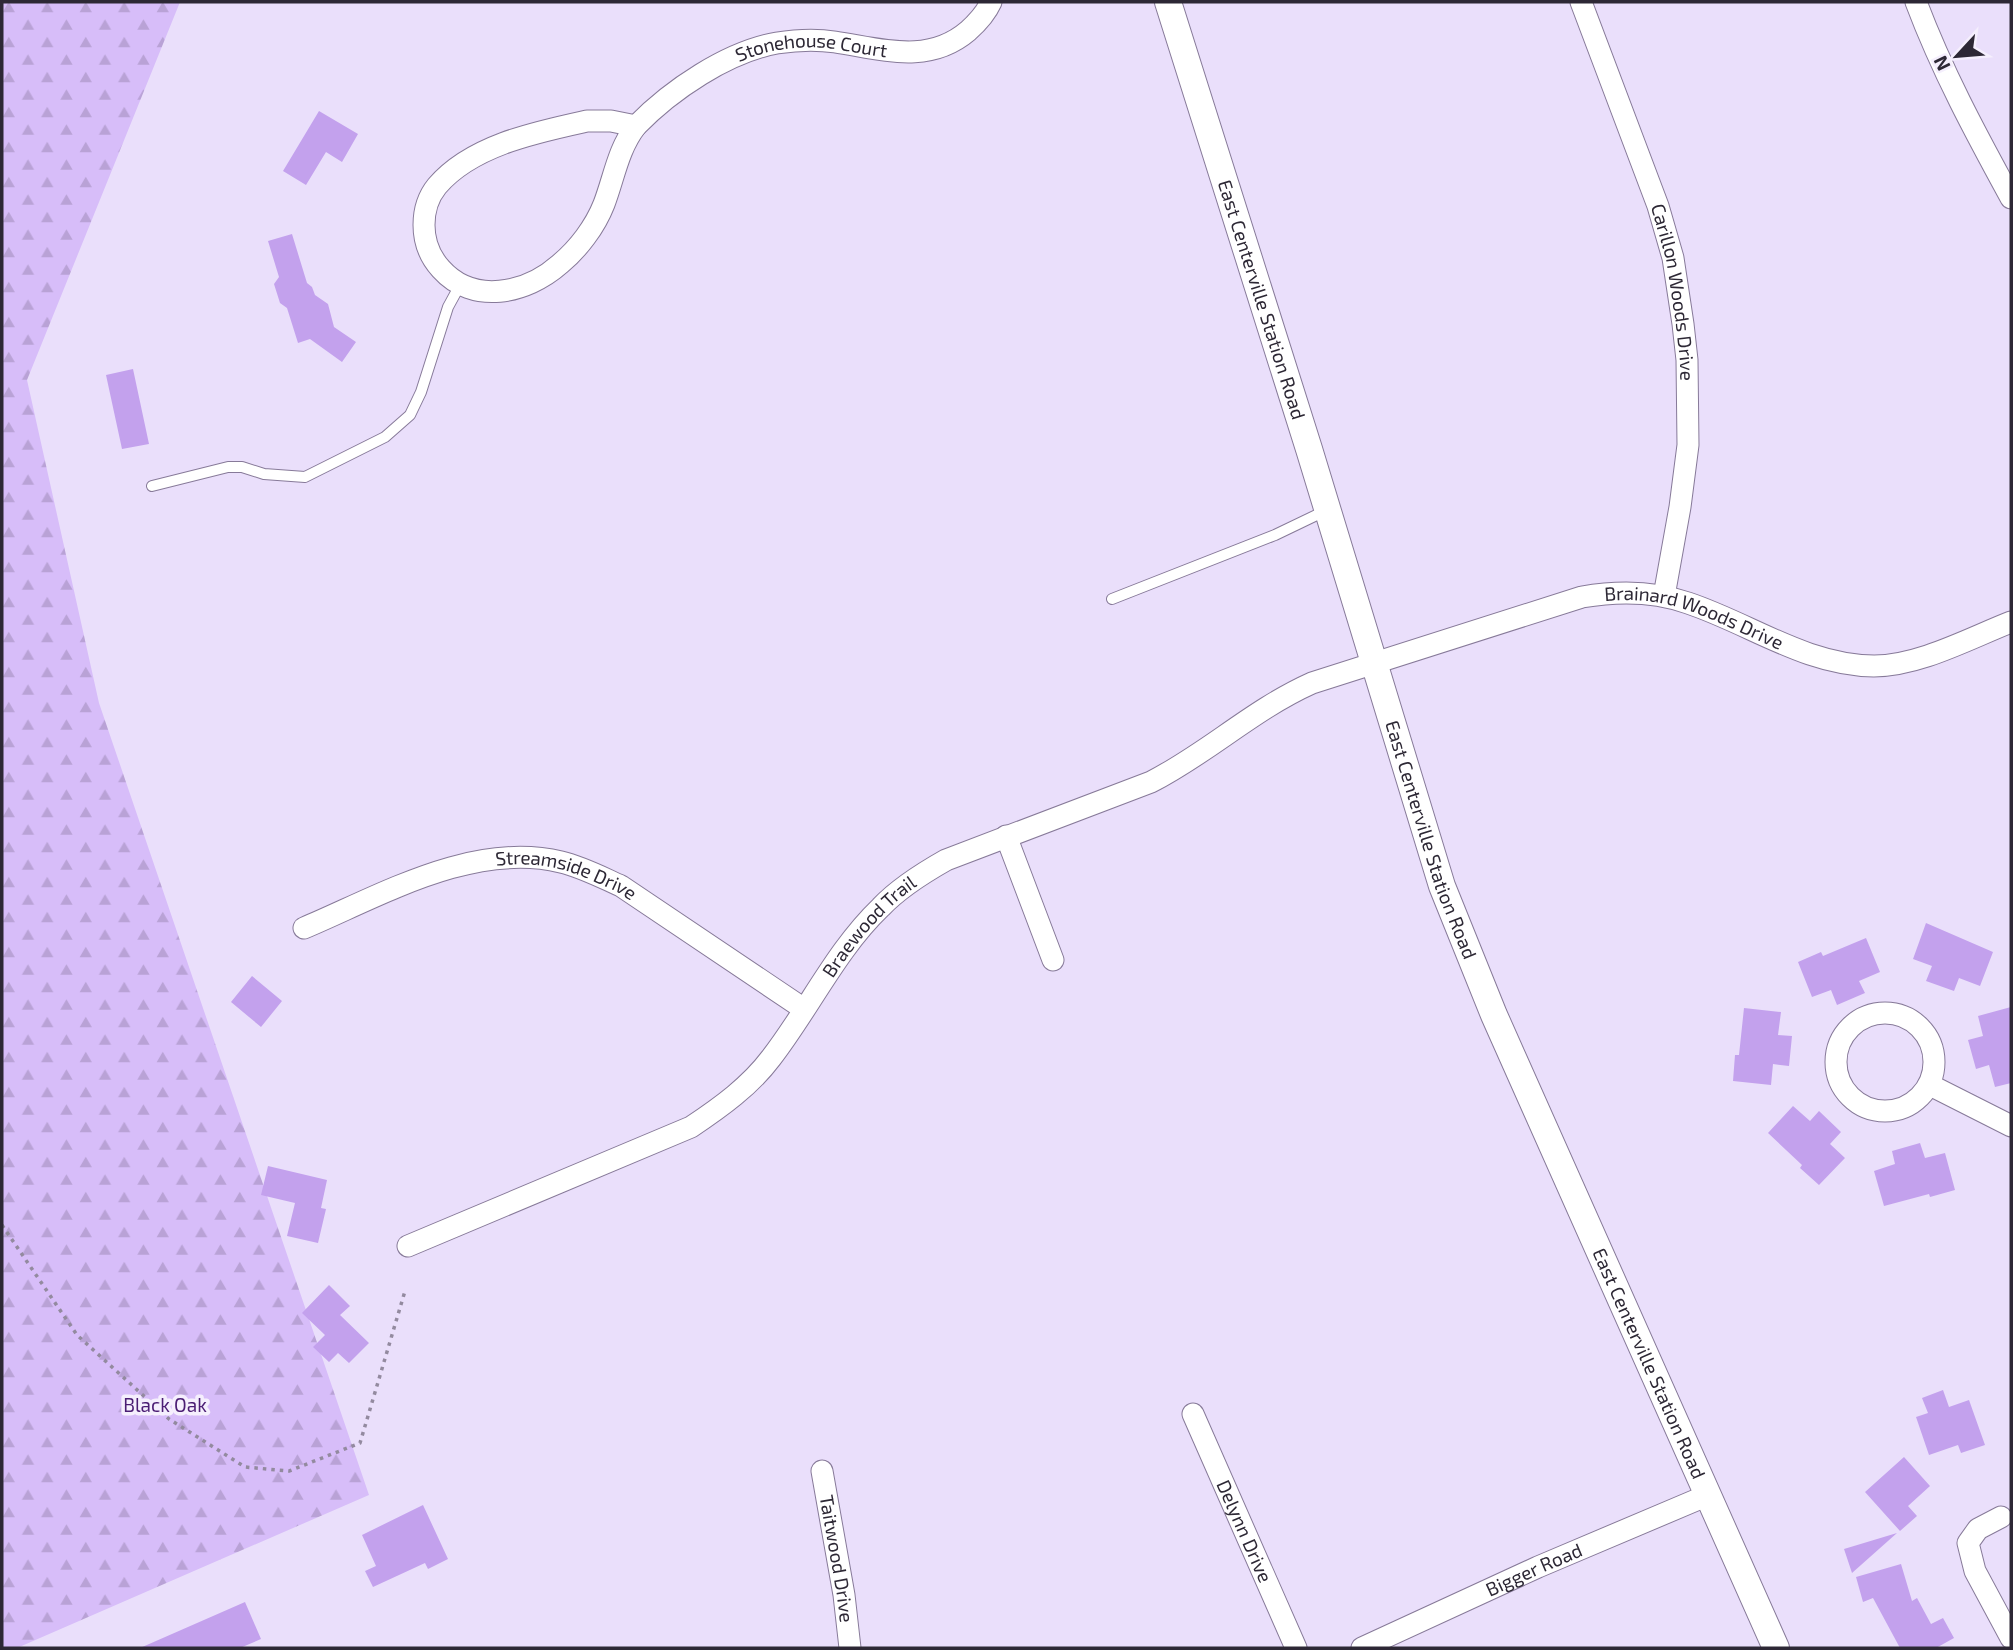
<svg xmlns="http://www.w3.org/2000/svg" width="2013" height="1650" viewBox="0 0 2013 1650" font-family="'Exo 2',sans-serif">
  <defs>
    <pattern id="forest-firs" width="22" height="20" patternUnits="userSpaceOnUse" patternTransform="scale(1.75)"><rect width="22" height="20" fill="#d7bdf9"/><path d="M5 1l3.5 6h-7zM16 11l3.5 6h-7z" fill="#b9a2d6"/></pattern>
  </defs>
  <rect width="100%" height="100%" fill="#eadffb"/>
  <path fill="url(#forest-firs)" d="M2,2H180L27,380L99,703L369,1495L17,1648H2Z"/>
  <path fill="#c3a1ed" d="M319,111L358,134L342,162L326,152L306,185L283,171Z
    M292,234L307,283L312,287L315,295L328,304L334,327L356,342L342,362L310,339L298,343L287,308L280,303L274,284L279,277L268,241Z
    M133,369L149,444L122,449L106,375Z
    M1926,923L1993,952L1980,986L1959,978L1954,991L1926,981L1932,966L1913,959Z
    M1866,938L1880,972L1859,981L1865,993L1837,1005L1831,990L1812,997L1798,962L1821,952L1823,956Z
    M252,976L282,1001L261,1027L231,1002Z
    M2011,1007V1083L1995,1087L1989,1065L1976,1069L1968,1040L1983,1036L1978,1016Z
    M1744,1008L1781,1012L1778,1035L1792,1036L1789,1066L1773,1064L1771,1085L1733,1081L1735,1055H1739Z
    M1793,1106L1810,1121L1819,1111L1841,1132L1830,1144L1845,1158L1819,1185L1800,1168L1802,1165L1768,1133Z
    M1920,1143L1925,1158L1945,1153L1955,1190L1930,1197L1929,1194L1884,1206L1874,1171L1895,1164L1892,1151Z
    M268,1166L327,1180L321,1208L326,1209L318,1243L287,1236L295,1203L261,1195Z
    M329,1285L350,1306L340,1315L369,1343L349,1363L338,1353L329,1362L313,1347L325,1335L302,1313Z
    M1943,1390L1949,1407L1969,1400L1985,1445L1961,1453L1958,1445L1929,1455L1916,1417L1928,1413L1922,1398Z
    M1904,1457L1930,1486L1908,1506L1917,1516L1900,1531L1865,1492Z
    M423,1505L448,1559L428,1569L425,1563L373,1587L365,1571L376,1566L362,1535Z
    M1897,1533L1852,1573L1844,1549Z
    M1901,1564L1912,1601L1917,1598L1931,1624L1943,1618L1954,1638L1936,1648H1900L1873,1598L1863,1602L1856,1577Z
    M245,1602L261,1639L240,1648H140Z"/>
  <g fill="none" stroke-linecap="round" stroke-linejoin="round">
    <defs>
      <path id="service" d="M152,486L228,467H242L264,474L305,477L385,437L410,415L421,392L448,307L460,285
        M1112,599L1275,535L1327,510"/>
      <g id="minor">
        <path id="s1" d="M1581,2L1658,206L1673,258L1683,324L1687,360L1688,445L1680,507L1664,596"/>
        <path d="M1916,2C1942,71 1976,134 2011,198"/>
        <path d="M587,121H611L636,126C618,149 614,178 604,204C595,227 578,249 560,264C526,294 473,305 441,269C430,257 424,241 424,225C424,211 428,197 437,186C472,145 537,132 587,121Z"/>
        <path id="s2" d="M636,126C671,90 727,52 777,43C796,40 816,39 835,42C882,49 928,65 968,31C977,23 986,13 991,2"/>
        <path d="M1006,836L1053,960"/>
        <path id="s3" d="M304,928C382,895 473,841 561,862C582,867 601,877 621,886L804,1009"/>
        <circle cx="1885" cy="1062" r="49"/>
        <path d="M1930,1085L2011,1126"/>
        <path id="s4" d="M408,1246L691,1127C721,1107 750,1086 771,1058C809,1009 836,950 881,907C899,888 923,873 946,860L1151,782C1208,753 1252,710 1312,683L1582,597C1617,591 1654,591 1688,603C1751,624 1805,665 1874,666C1919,666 1970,638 2011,622"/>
        <path id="s5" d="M1193,1414L1296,1648"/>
        <path id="s6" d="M822,1471L844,1595L850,1648"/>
        <path d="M2001,1517L1978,1529L1968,1543L1975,1571L2011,1638"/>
        <path id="s7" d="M1362,1648L1538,1567L1708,1495"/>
      </g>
      <g id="tertiary">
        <path id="s8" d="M1168,2L1309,449L1442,886L1494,1015L1776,1648"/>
      </g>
    </defs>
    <use href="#service" stroke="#877a99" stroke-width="12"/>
    <use href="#minor" stroke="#877a99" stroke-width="23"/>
    <use href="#tertiary" stroke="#877a99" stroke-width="28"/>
    <path stroke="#938a9f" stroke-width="3.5" stroke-dasharray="3.5 5" stroke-linecap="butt" d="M2,1225L77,1335L169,1419L245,1467L289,1471L360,1443L405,1291"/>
    <use href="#service" stroke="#fff" stroke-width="10"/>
    <use href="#minor" stroke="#fff" stroke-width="21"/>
    <use href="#tertiary" stroke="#fff" stroke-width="26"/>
  </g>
  <g text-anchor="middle" stroke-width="7" stroke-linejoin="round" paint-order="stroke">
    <g font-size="19" fill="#2d2835" stroke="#f5effd">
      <text dy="7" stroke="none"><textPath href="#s2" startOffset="200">Stonehouse Court</textPath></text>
      <text dy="7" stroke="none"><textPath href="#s1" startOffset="306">Carillon Woods Drive</textPath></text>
      <text dy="7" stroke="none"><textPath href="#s8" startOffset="312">East Centerville Station Road</textPath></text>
      <text dy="7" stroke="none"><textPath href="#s4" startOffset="1489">Brainard Woods Drive</textPath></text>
      <text dy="7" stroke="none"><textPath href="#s8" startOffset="878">East Centerville Station Road</textPath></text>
      <text dy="7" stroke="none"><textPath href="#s3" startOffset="278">Streamside Drive</textPath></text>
      <text dy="7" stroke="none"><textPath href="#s4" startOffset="578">Braewood Trail</textPath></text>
      <text dy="7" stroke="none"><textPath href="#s8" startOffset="1446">East Centerville Station Road</textPath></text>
      <text dy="7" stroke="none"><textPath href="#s5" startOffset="128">Delynn Drive</textPath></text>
      <text dy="7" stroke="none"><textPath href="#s6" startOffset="89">Taitwood Drive</textPath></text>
      <text dy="7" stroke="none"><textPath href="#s7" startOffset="189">Bigger Road</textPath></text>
    </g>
    <g font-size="19" fill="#4b1d74" stroke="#f5effd">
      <text x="165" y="1412">Black Oak</text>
    </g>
  </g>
  <rect width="2013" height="1650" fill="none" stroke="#2d2835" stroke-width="7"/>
  <g transform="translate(1957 56) rotate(244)" stroke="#f5effd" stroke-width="5" paint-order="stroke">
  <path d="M0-5L12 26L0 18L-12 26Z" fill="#2d2835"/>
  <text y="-10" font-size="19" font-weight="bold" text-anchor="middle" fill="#2d2835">N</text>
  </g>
</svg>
